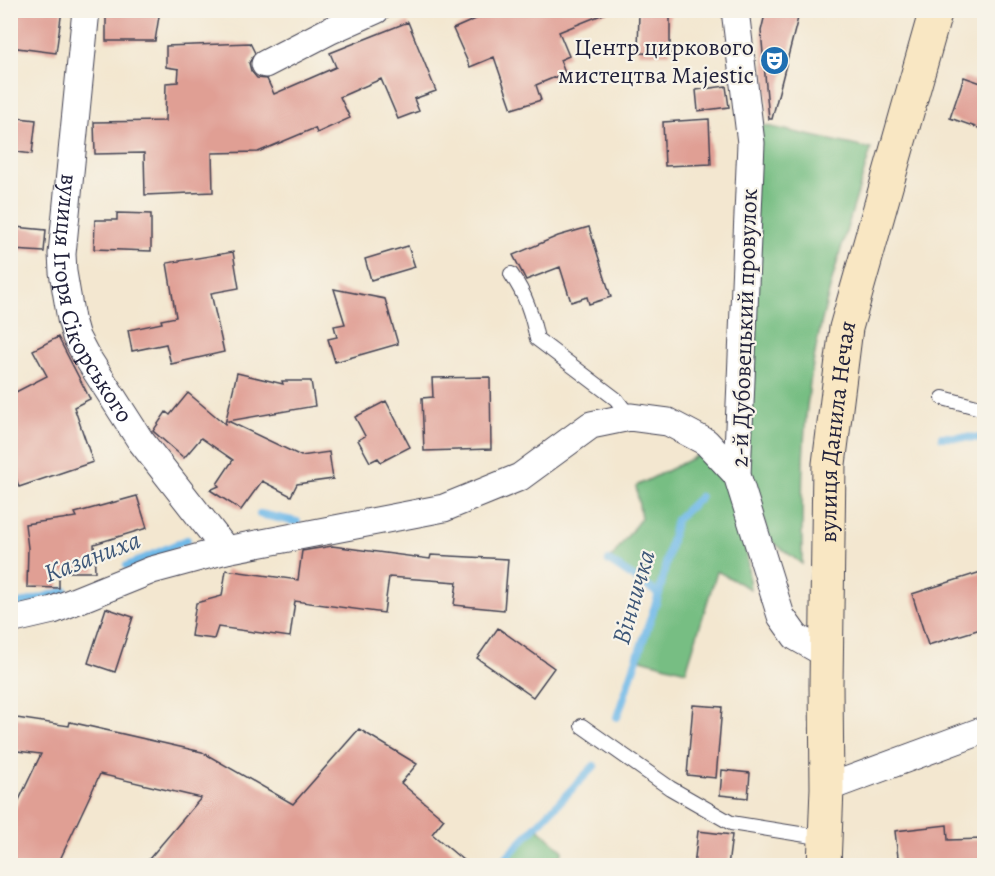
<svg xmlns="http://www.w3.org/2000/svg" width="995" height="876" viewBox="0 0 995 876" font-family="Alegreya,serif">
  <rect width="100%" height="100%" fill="#f7f3e8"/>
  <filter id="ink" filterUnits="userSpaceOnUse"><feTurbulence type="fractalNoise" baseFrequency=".0167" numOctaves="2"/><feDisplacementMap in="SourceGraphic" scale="12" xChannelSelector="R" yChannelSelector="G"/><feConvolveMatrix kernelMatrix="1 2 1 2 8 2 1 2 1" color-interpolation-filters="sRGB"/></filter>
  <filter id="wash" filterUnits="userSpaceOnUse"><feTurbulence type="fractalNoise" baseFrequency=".008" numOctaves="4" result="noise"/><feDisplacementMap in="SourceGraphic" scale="24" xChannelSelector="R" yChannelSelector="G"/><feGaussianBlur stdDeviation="1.35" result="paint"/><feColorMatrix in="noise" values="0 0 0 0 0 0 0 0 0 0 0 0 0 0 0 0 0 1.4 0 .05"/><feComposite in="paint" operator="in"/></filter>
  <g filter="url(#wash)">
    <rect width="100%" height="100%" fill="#f3e7d0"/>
    <path fill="#77be83" stroke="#4c705f" stroke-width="1.5" d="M749,122L871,149C850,220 826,291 813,364C801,430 802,498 802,564L769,539L752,477L737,475Z
      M701,454C707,459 713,464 718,470C745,502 746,550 750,589L717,571L686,671L637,658L659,594L609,561L641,518L636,486Z
      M536,826L563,851L557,865H498Z"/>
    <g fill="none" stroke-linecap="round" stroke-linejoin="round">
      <path stroke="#6fb9e8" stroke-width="8" d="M942,437L984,438
        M260,514L297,522
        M609,561L659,594
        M127,566L187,540
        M20,604L65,591
        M617,717L659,594L676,520L700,497
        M498,866L594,766"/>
    </g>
    <g id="blocks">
      <path fill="#e09f94" d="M10,10H62L56,53L10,47Z
        M106,10H160L155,41H106Z
        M496,10H611V11L559,32L569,56L560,60L565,73L536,85L541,100L512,109L494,57L470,67L453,29Z
        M639,10H670V54L638,53Z
        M766,10H800L772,119H769L761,31Z
        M408,22L436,91L414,99L419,111L398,119L381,79L340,97L350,118L317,133L315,128L258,152L212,153L213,192L145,195L144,153L95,154L94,122L165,121L166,83L178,82L179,69L166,67V46L250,43L255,53L249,63L251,71L257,78L267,79L274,94L336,67L330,53Z
        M964,77L984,84V130L950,118Z
        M726,86L729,107L698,111L696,90Z
        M10,117L36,120L32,154L10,151Z
        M709,119L711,164L665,166L663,122Z
        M117,213L151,214V251L94,249L95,220H117Z
        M15,227L46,230L44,252L13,250Z
        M589,227L611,297L589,304L587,297L571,302L560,267L526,280L513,255L558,236Z
        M408,246L415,267L371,280L365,259Z
        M233,252L239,288L211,293L224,352L171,364L166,344L132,351L128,330L162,323L161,320L176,317L167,263Z
        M334,289L385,299L398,344L335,362L328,339L337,337L334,326L345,324Z
        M58,337L90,399L74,407L93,462L19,487L10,461V395L47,376L33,350Z
        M237,373L283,384L282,381H311L315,406L228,421L301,456L329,452L333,479L297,484L291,496L262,481L241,510L210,490L219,486L217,484L233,460L201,438L184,458L153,431L166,412L170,415L188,393L225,424Z
        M490,377L491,449L424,451L422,398L433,397L432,378Z
        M386,401L410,447L381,462L378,458L370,462L358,440L365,436L355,417Z
        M137,496L147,528L94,544L95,572H59V588L27,587L28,548L25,524L77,517L75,513Z
        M332,546L430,559L431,555L508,559L504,610L454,605L457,582L389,577L384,613L295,601L290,637L218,627L214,639L191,636L196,603L222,596L226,570L298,580L302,551Z
        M984,571V628L928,645L912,594Z
        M106,608L133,617L115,672L88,663Z
        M498,628L554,668L533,697L477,658Z
        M693,705L722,707L716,778L687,775Z
        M10,717L69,726L70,722L202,752L293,804L359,729L417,764L401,783L444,819L432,834L470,866H143L201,798L100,774L57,866H10V819L41,754L10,750Z
        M722,770L750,773L748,798L720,795Z
        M947,825L948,840L984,839V866H899L895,831Z
        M698,831L732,835L728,866H694Z"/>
    </g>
  </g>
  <g filter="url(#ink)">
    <use href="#blocks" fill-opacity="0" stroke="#414051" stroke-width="1.5"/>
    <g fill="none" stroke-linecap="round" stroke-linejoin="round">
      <defs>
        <path id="lane" d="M511,274C526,295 532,315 537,339L616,399L630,417
          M943,398L984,409
          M582,726L670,788L731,823L825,838"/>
        <g id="street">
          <path id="s1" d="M86,10L62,254L63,272L71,319L76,337L85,354L140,440L226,550"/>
          <path d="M735,10L751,143L737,475L781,616L796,637L826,654"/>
          <path d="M265,64L329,31L376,10"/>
          <path d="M10,620L53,610L152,570L226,550L444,508L520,477L591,425L630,417L668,422L706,442L737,475"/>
          <path d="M827,788L984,730"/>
        </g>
        <g id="secondary">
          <path id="s2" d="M824,866L827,788L826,685L829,464L846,328L936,10"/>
        </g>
      </defs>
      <use href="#lane" stroke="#414051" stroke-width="16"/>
      <use href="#street" stroke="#414051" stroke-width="29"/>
      <use href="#secondary" stroke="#414051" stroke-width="35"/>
      <use href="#lane" stroke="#fff" stroke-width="14"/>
      <use href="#street" stroke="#fff" stroke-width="27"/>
      <use href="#secondary" stroke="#f9e7c3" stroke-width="33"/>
    </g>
  </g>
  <defs>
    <symbol id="theatre-disc" viewBox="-11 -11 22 22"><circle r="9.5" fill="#1f6fb2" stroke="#f7f3e8"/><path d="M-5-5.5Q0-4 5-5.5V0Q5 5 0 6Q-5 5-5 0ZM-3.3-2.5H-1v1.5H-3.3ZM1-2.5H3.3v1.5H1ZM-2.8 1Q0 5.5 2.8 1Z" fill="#fff"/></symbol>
  </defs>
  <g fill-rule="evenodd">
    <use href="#theatre-disc" x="758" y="44" width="33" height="33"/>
  </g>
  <g text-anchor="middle" stroke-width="4.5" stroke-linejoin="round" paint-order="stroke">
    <g font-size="24" fill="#22223b" stroke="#f7f3e8" text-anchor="end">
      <text x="754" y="55">Центр циркового<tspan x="754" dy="28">мистецтва Majestic</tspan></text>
    </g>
    <g font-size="24" fill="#22223b" stroke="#f7f3e8">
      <text dy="8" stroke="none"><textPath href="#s1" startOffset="296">вулиця Ігоря Сікорського</textPath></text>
      <text transform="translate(744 328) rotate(-88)" y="8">2-й Дубовецький провулок</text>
      <text dy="8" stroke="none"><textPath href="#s2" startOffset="435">вулиця Данила Нечая</textPath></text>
    </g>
    <g font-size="26" font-style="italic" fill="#3d5778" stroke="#f7f3e8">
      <text transform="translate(92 556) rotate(-21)" y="9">Казаниха</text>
      <text transform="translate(633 597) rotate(-74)" y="9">Вінничка</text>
    </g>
  </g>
  <rect width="995" height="876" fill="none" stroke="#f7f3e8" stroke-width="36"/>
</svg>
